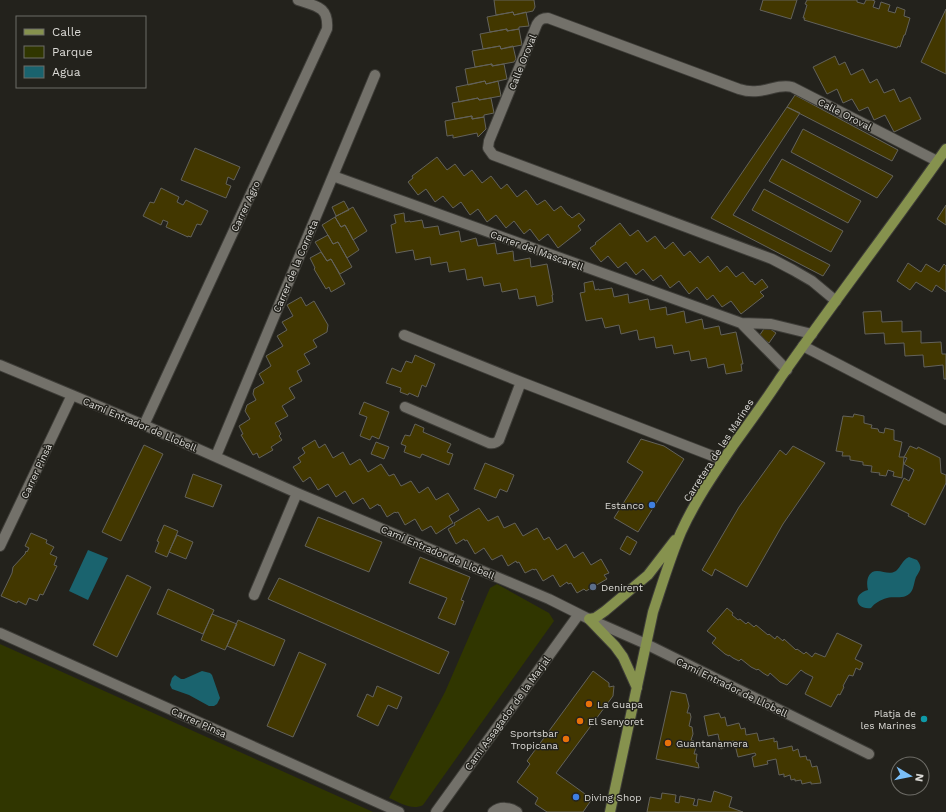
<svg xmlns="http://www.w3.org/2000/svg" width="946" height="812" viewBox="0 0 946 812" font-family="'Work Sans',sans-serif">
  <rect width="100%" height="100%" fill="#23221c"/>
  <path fill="#303600" d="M497,584L549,613L554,621L423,805C412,811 399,802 389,798L445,692L490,588Z
    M0,644L373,812H0Z"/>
  <path fill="#1a636e" d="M88,550L108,558L88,600L69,591Z
    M909,557L917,560C923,568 920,570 916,577C914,582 914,588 911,592C905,600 895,596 887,598C880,600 875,603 871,608C855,610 852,594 868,590C866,583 867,571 877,571C884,571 889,575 896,571C901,567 902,560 909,557Z
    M202,671L210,673L212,675L220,698L217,704L214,706H209L189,695L172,689L170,685L172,678L175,675L181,679H184Z"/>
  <path fill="#423700" stroke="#63625b" d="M494,0H534L535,7L533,11L514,15L513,12L496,15Z
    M763,0H797L791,19L760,10Z
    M807,0H857V2L864,4L866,0H872L875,1L873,7L879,9L881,2L890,5L888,11L895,13L897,7L905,10L904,16L910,18L905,35H904L900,47L898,46L897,48L804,20L805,18H803L807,5L805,4Z
    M946,9V74L921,62Z
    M513,12L514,15L526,12L529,26L519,27V29L507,31V29L490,32L487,17Z
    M507,29V31L519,29L522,45L501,49L500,46L483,49L480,34Z
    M500,46L501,49L513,46L516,59L514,62L492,66V64L475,67L472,51Z
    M835,56L839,65L845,62L851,75L863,69L870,83L877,79L884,93L894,89L900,102L910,97L921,119L894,132L885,115L874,120L868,107L859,111L852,99L843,103L837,89L827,94L813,67Z
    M492,64V66L504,64L507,79L486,84L485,81L468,85L465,69Z
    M485,81L486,84L498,81L501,96L479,100L478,98L459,102L456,87Z
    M795,95L898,150L892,161L787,107Z
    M478,98L479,100L491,98L494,113L484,115V117L472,119V116L455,119L452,103Z
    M787,107L800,113L733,215L830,265L823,276L711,218Z
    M472,116V119L484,117L486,129L478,137L477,133L453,138V135L447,136L445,121Z
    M803,129L893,176L877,198L791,152Z
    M195,148L240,167L234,180L228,177L226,184L231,186L226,198L181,180Z
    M437,157L447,170L455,164L464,176L472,170L482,183L491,176L501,189L507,184L517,197L526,190L537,205L545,200L554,211L561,206L568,215H569L572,218L579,213L585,220L578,226L581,230L558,248L548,234L539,241L530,229L524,234L514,221L506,228L496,215L487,222L478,209L470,215L461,202L453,208L443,196L435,202L426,189L418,195L408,182L413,178L412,176Z
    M782,159L861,201L848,223L769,181Z
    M161,188L179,197L177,202L183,205L186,200L208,211L201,225L197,224L191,237L188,236V237L166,227L168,222L163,220L161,225L143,216L150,202L154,203Z
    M764,189L843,231L831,252L752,210Z
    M344,201L349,210L336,216L332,207Z
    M946,205V225L937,219Z
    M353,207L367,231L353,240L345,225L341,227L335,217Z
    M404,213L405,222L410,221V222L422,220L424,228L438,226L440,235L459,231L461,242L476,238L478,246L495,243L497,254L513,251L514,261L530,258L531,267L547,264L553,295H552L553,302L537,306L535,296L519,299L517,289L502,292L500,283L484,286L482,277L467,280L465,269L449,272L447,262L431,265L430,257L415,260L413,250L396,253L391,225L396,223L394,215Z
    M335,217L341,227L345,225L359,250L347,258L338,242L333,244L322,225Z
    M620,223L630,236L638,230L647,242L655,236L665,249L673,242L684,256L690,251L700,263L708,256L720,272L727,266L736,277L743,272L751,282L752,281L755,285L762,279L768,287L760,292L764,296L741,314L731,301L722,307L713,295L707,300L697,287L689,294L679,281L670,288L661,275L653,281L643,269L636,275L626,262L618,268L608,256L601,262L590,248L596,244L595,243Z
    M328,235L333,244L338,242L352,267L340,274L331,259L327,261L315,242Z
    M321,252L327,261L331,259L345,284L331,292L329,287L326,289L314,269L315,268L310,258Z
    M908,263L921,272L926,264L939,272L944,264L946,266V292L936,285L932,292L916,282L910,290L897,281Z
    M593,281L595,290L599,289V290L612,288L614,297L628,294L629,303L648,299L650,310L666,307L667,315L684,311L686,323L702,319L704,329L719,326L721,335L736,332L743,364H741L742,371L726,374L724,364L708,368L706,358L691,361L689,351L674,354L672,345L656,348L654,337L639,340L637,330L621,334L619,325L605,328L602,318L586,321L580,293L585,292L584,283Z
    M301,297L306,306L314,301L328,325L327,332L313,340L317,347L304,354L310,364L297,371L302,381L289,388L295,398L282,406L288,416L275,423L281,434L279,436L282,440L271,447L273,450L259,458L257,453L253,455L241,435L243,434L239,426L250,419L245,411L247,405L256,400L253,394L254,389L264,383L259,374L271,366L266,356L283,346L277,336L287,330L282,322L293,316L287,305Z
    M881,311L882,322L902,321V332L921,331V343L941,342L942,354H946V379H944L943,365L924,367L923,355L905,356L904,343L885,344L884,333L865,334L863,312Z
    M766,326L776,333L769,343L759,336Z
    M415,355L435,364L426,387L422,385L418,397L409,393L408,395L400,392L401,388L386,383L392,368L401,372L406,361L412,363Z
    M364,402L389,412L379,439L372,436L370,440L360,436L367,417L359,414Z
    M854,414L864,416V423L872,425L871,428L878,429L879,432L884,433L885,428L894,430V440L902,442L899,457H904L902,478L893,476L894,472L888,470L886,476L879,475L880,473L871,472L872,466L863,465V462L850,460V456H842L843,452L836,451L843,416L853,417Z
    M415,424L424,428L423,432L451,444L447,452L453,454L449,465L422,454L420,458L404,452L406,446L401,444L405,435L410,436Z
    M641,439L664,446L684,459L638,532L614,518L643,472L627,462Z
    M315,440L319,448L325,444L333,458L343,452L350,465L360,459L368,472L381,464L389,476L394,474L401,486L411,481L419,493L428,487L436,500L448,493L459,510L449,516L453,523L436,534L431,526L422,531L415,519L405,525L398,512L396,513L395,512L387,517L380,505L379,506L378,504L370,509L363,498L353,504L345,491L336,497L328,484L318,490L310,477L303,482L293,467L301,462L298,458L305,453L302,448Z
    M376,442L389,447L384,459L371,454Z
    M144,445L163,454L121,541L102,532Z
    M793,446L825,463L783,524L747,587L715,569L712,576L702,570L739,507L780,450L786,455Z
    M910,446L917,449L918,447L940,458L941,473L946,475V483L925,525L908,516L909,514L891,505L904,478L909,481L914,470L904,464L907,458L904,457Z
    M485,463L514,475L507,492L500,489L496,498L474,489Z
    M193,474L222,485L213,507L185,497Z
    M479,508L488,521L498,516L504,528L515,523L523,536L537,528L544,540L549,537L557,550L566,544L574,558L583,552L591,565L601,559L609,573L604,575L607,579L586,591L584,589L577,593L571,583L568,584L567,582L560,587L553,575L543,581L536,569L534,570L533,569L525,573L519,562L517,563L516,561L508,566L502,555L492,560L484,548L475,554L467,540L465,541L464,539L456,544L448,529L455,525L454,523Z
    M318,517L382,542L369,572L305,546Z
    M164,525L178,531L167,557L155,552L159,542L157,541Z
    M31,533L47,540L46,543L54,547L50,554L57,557L54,565L57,566L43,595L40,594L37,601L29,598L26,605L18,601L17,603L1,596L12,573L13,567L25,554L26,551L27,552L29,548L25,546Z
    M177,535L193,542L186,559L169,552Z
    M627,536L637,542L630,555L620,549Z
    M420,557L470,577L461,600L464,601L455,625L438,618L447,598L409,583Z
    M127,575L151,587L117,657L93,645Z
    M279,578L449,652L439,674L268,599Z
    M168,589L214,610L203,634L157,614Z
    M727,608L733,613L732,615L738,620L740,619L746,624L748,622L754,627L756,625L768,635L769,634L775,639L777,636L783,641L784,639L796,650L797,649L804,654L806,652L812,657L815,653L825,657L837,633L862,645L855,659L863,663L860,670L856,668L853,676L849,675L843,686L844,687L840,695L838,694L831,707L805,694L813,677L805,673L801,670L787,685L780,682L770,673L768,676L763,673L758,669L757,670L751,667L741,659L739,661L733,658L729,655V656L725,654L712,643L716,638L707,631Z
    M212,614L237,624L225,650L201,640Z
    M238,620L285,640L274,666L227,646Z
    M299,652L326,664L293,737L267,726Z
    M593,671L609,683V687L614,686L613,696L556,773L592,799L583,812H547L535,804L538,798L517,782L530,764L527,761Z
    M377,686L402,697L397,709L388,705L378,726L357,716L367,694L373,697Z
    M671,691L686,694L689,706L687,713H690L691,717L689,726L692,727L693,734L691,740L694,741L696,747L694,754H697L696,762L698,763L699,768L656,759Z
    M719,713L721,718L725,717L727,726L739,723L741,729L745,728L746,735L757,733L759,741L774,738V742L777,741L778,749L792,746L793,751L798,749L800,757L806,756L807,760H810L812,767L817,766L821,783L811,784V782L802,784L801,780L795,781V779L791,780L790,775L784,777V774L779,775L776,759L767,761L768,764L754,767L752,757L756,755L755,753L738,757L734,741L729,742L730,743L726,745V747L721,749L718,734L708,736L704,716Z
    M714,791L732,797L729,807L743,812H647L650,797L661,799L662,793L676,795L675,802L679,803L680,796L695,799L693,805L697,806L698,799L711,802Z"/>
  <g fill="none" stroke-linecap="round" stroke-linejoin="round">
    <defs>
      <path id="minor" d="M333,176L741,323L771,324L812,334
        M836,301L812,281L793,270L772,259L493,155L488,148L489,141L537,24C540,19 543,18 548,18L739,89C745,91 751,92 758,91C770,90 780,84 792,87L937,161
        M741,323L787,370
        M404,335L521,382L723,460
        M803,346L946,420
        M0,365L144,425L297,493L549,599L589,619L646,644L869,754
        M405,407L489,443C494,444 496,443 499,440L521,382
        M144,425L327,29C329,6 315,6 298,0
        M216,456L375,75
        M0,546L72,395
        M254,595L297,493
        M0,633L399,812
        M436,812L579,614
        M493,812C500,806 510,807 517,812"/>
      <path id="major" d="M637,688L623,657L615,646L589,619L595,618L605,611L648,575L675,540
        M610,812L653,612C662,585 670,558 681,532C695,501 715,472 734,444C750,422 766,400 781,377C835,300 892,226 946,149"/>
    </defs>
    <use href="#minor" stroke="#3e3d38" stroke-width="12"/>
    <use href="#major" stroke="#3e3d38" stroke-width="12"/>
    <use href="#minor" stroke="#73716a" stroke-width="10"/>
    <use href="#major" stroke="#86924e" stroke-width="10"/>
  </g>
  <g fill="#3f7fe0" stroke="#23221c" stroke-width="1.5">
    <circle cx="652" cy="505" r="4"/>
    <circle cx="576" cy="797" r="4"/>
  </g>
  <circle fill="#5c6f8a" stroke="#23221c" stroke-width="1.5" cx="593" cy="587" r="4"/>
  <g fill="#e8710a" stroke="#23221c" stroke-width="1.5">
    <circle cx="589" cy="704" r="4"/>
    <circle cx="580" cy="721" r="4"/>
    <circle cx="566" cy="739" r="4"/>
    <circle cx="668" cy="743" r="4"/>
  </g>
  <circle fill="#0f9aa8" stroke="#23221c" stroke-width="1.5" cx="924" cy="719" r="4"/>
  <g text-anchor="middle" stroke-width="3" stroke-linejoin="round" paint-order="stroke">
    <g font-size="10" fill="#dbdad6" stroke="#23221c">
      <text transform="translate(522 62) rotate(-68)" y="4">Calle Oroval</text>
      <text transform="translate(845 114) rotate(27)" y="4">Calle Oroval</text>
      <text transform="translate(245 206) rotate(-65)" y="4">Carrer Agro</text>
      <text transform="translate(537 250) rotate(20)" y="4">Carrer del Mascarell</text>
      <text transform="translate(295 266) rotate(-67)" y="4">Carrer de la Corneta</text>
      <text transform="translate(140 424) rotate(23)" y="4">Camí Entrador de Llobell</text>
      <text transform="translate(718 450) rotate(-57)" y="4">Carretera de les Marines</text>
      <text transform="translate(36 471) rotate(-65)" y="4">Carrer Pinsà</text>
      <text transform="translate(438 552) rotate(23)" y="4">Camí Entrador de Llobell</text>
      <text transform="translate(732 687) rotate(26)" y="4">Camí Entrador de Llobell</text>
      <text transform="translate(507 713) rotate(-54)" y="4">Camí Assagador de la Marjal</text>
      <text transform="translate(199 722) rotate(24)" y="4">Carrer Pinsa</text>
    </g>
    <g font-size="10" fill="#dbdad6" stroke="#23221c" text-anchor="start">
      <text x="644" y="509" text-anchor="end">Estanco</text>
      <text x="601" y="591">Denirent</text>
      <text x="597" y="708">La Guapa</text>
      <text x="916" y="717" text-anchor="end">Platja de<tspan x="916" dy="12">les Marines</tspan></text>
      <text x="588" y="725">El Senyoret</text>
      <text x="558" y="737" text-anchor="end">Sportsbar<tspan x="558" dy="12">Tropicana</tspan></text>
      <text x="676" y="747">Guantanamera</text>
      <text x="584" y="801">Diving Shop</text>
    </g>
  </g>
  <rect x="16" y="16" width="130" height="72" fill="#23221c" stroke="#6d6c66"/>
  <rect x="24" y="29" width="20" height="6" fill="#86924e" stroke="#6d6c66"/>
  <text x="52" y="36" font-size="12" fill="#dbdad6">Calle</text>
  <rect x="24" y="46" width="20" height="12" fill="#303600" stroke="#6d6c66"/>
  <text x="52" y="56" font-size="12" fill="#dbdad6">Parque</text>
  <rect x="24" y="66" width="20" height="12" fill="#1a636e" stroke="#6d6c66"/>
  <text x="52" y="76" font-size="12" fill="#dbdad6">Agua</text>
  <g transform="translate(910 776) rotate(100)"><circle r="19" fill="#23221c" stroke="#6d6c66"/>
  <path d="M0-3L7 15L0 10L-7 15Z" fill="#7abff8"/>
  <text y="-6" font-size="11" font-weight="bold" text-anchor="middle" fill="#dbdad6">N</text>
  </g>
</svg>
